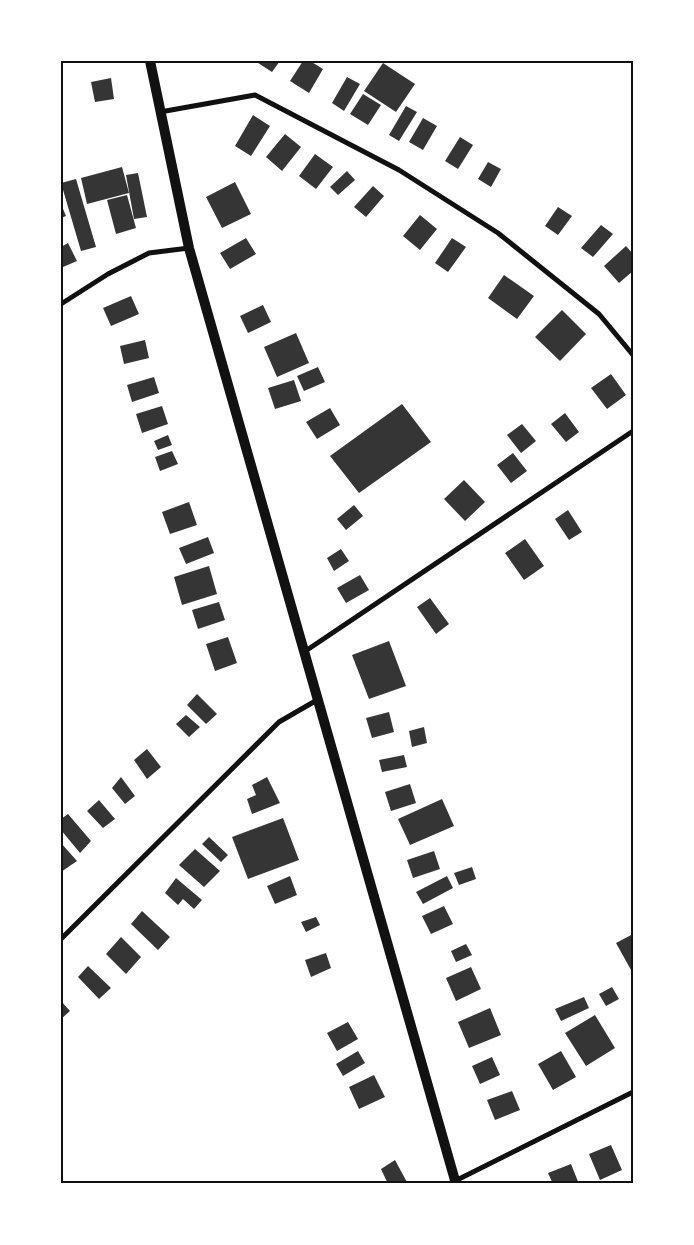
<svg xmlns="http://www.w3.org/2000/svg" width="694" height="1245" viewBox="0 0 694 1245" font-family="'DejaVu Sans',sans-serif">
  <rect width="100%" height="100%" fill="#fff"/>
  <path fill="#353535" d="M255,61H280L272,72Z
    M303,61H310L323,69L309,93L290,81Z
    M383,63L415,84L396,112L364,91Z
    M347,77L360,84L344,111L332,103Z
    M111,78L114,99L95,102L91,82Z
    M363,94L381,105L368,125L350,114Z
    M406,106L417,112L399,141L389,135Z
    M253,115L270,126L251,156L235,146Z
    M423,118L437,126L423,150L409,142Z
    M285,134L301,147L282,171L266,157Z
    M460,137L473,145L458,169L445,161Z
    M315,154L333,167L316,189L299,176Z
    M488,162L501,169L491,187L478,179Z
    M122,167L129,193L87,204L81,178Z
    M347,171L355,180L338,195L330,187Z
    M138,173L147,217L134,219L126,175Z
    M76,179L96,247L81,251L61,183Z
    M235,182L251,214L222,228L206,197Z
    M373,186L384,196L366,217L354,207Z
    M127,195L136,228L116,234L107,200Z
    M61,204L66,216L61,218Z
    M558,207L572,216L558,235L545,226Z
    M420,215L437,229L420,250L403,236Z
    M601,225L613,234L593,257L581,248Z
    M246,238L256,254L230,269L220,253Z
    M452,238L466,247L448,272L435,263Z
    M68,243L77,261L63,267L61,247Z
    M626,246L633,254V271L619,283L604,266Z
    M504,275L534,296L517,319L488,298Z
    M131,296L139,314L111,326L103,308Z
    M263,305L271,322L248,333L240,316Z
    M562,310L586,334L560,361L535,337Z
    M296,333L309,363L277,377L264,347Z
    M145,340L149,358L124,364L120,346Z
    M318,367L325,382L304,391L297,376Z
    M611,374L626,395L607,409L591,388Z
    M154,377L159,393L132,402L127,385Z
    M294,380L301,401L275,409L268,388Z
    M402,404L431,442L359,493L330,456Z
    M162,406L168,424L142,433L136,414Z
    M330,408L340,425L317,439L306,422Z
    M565,413L579,432L566,442L551,424Z
    M522,424L536,441L521,453L507,435Z
    M168,435L172,445L158,450L154,441Z
    M172,451L178,464L160,471L155,457Z
    M513,453L527,471L511,483L497,465Z
    M464,480L485,502L465,521L444,499Z
    M189,502L197,525L170,534L162,512Z
    M354,505L363,516L346,530L337,519Z
    M568,510L582,532L569,540L555,519Z
    M208,537L214,553L186,564L179,548Z
    M525,539L544,566L524,580L505,553Z
    M341,549L349,561L334,571L327,558Z
    M209,566L217,594L182,605L174,577Z
    M360,575L369,590L346,603L337,588Z
    M430,598L449,624L436,634L417,607Z
    M219,602L225,620L198,629L192,610Z
    M228,637L237,663L215,671L206,644Z
    M389,641L406,686L369,699L352,655Z
    M197,694L217,714L206,724L187,705Z
    M389,712L394,732L372,738L366,718Z
    M186,715L200,727L189,737L176,724Z
    M424,727L427,743L412,747L409,731Z
    M147,749L161,767L147,779L134,760Z
    M404,755L407,767L382,772L379,760Z
    M121,777L135,796L125,804L112,788Z
    M267,777L280,803L252,814L247,799L256,795L252,785Z
    M410,784L416,803L391,811L385,792Z
    M442,799L454,826L410,845L398,819Z
    M99,800L115,819L103,828L87,811Z
    M68,814L91,841L80,853L61,830V819Z
    M283,818L299,860L248,879L232,837Z
    M209,837L228,855L221,862L202,844Z
    M61,843L77,861L61,872Z
    M195,849L220,871L204,887L179,865Z
    M434,851L440,869L413,878L407,860Z
    M472,867L476,879L459,885L454,873Z
    M290,876L297,895L275,904L267,886Z
    M447,876L453,888L423,904L416,892Z
    M176,878L202,900L194,909L183,899L178,905L165,893Z
    M444,906L453,924L431,934L422,916Z
    M142,911L170,937L158,950L131,924Z
    M316,917L320,925L306,932L301,922Z
    M633,934V969L631,970L616,943Z
    M121,937L141,957L126,974L106,954Z
    M466,944L472,955L456,962L451,951Z
    M326,953L331,968L311,977L305,960Z
    M88,966L111,988L99,999L78,977Z
    M471,967L481,989L456,1001L446,978Z
    M612,987L619,999L606,1006L599,994Z
    M584,997L589,1008L561,1021L555,1009Z
    M61,1001L70,1011L61,1019Z
    M490,1008L501,1035L469,1048L458,1022Z
    M595,1015L615,1048L586,1066L565,1033Z
    M348,1022L358,1039L337,1051L327,1033Z
    M358,1051L365,1063L343,1076L336,1064Z
    M561,1051L576,1077L553,1090L538,1064Z
    M492,1057L500,1075L480,1084L472,1066Z
    M374,1075L385,1097L359,1109L349,1087Z
    M512,1091L520,1110L495,1120L487,1100Z
    M611,1145L622,1170L600,1180L589,1154Z
    M395,1160L408,1184H388L381,1169Z
    M571,1164L579,1184H553L548,1173Z"/>
  <g fill="none" stroke-linecap="round" stroke-linejoin="round">
    <path stroke="#111" stroke-width="5" d="M160,112L255,95L399,170L498,233L599,314L633,355
      M61,304L108,274L149,253L189,248
      M304,652L633,431
      M61,939L279,722L317,700
      M449,1184L633,1092"/>
    <path stroke="#111" stroke-width="10" d="M150,61L189,248L456,1184"/>
  </g>
  <rect width="694" height="1245" fill="none" stroke="#ffffff" stroke-width="125"/>
  <rect x="62" y="62" width="570" height="1120" fill="none" stroke="#111" stroke-width="2"/>
</svg>
